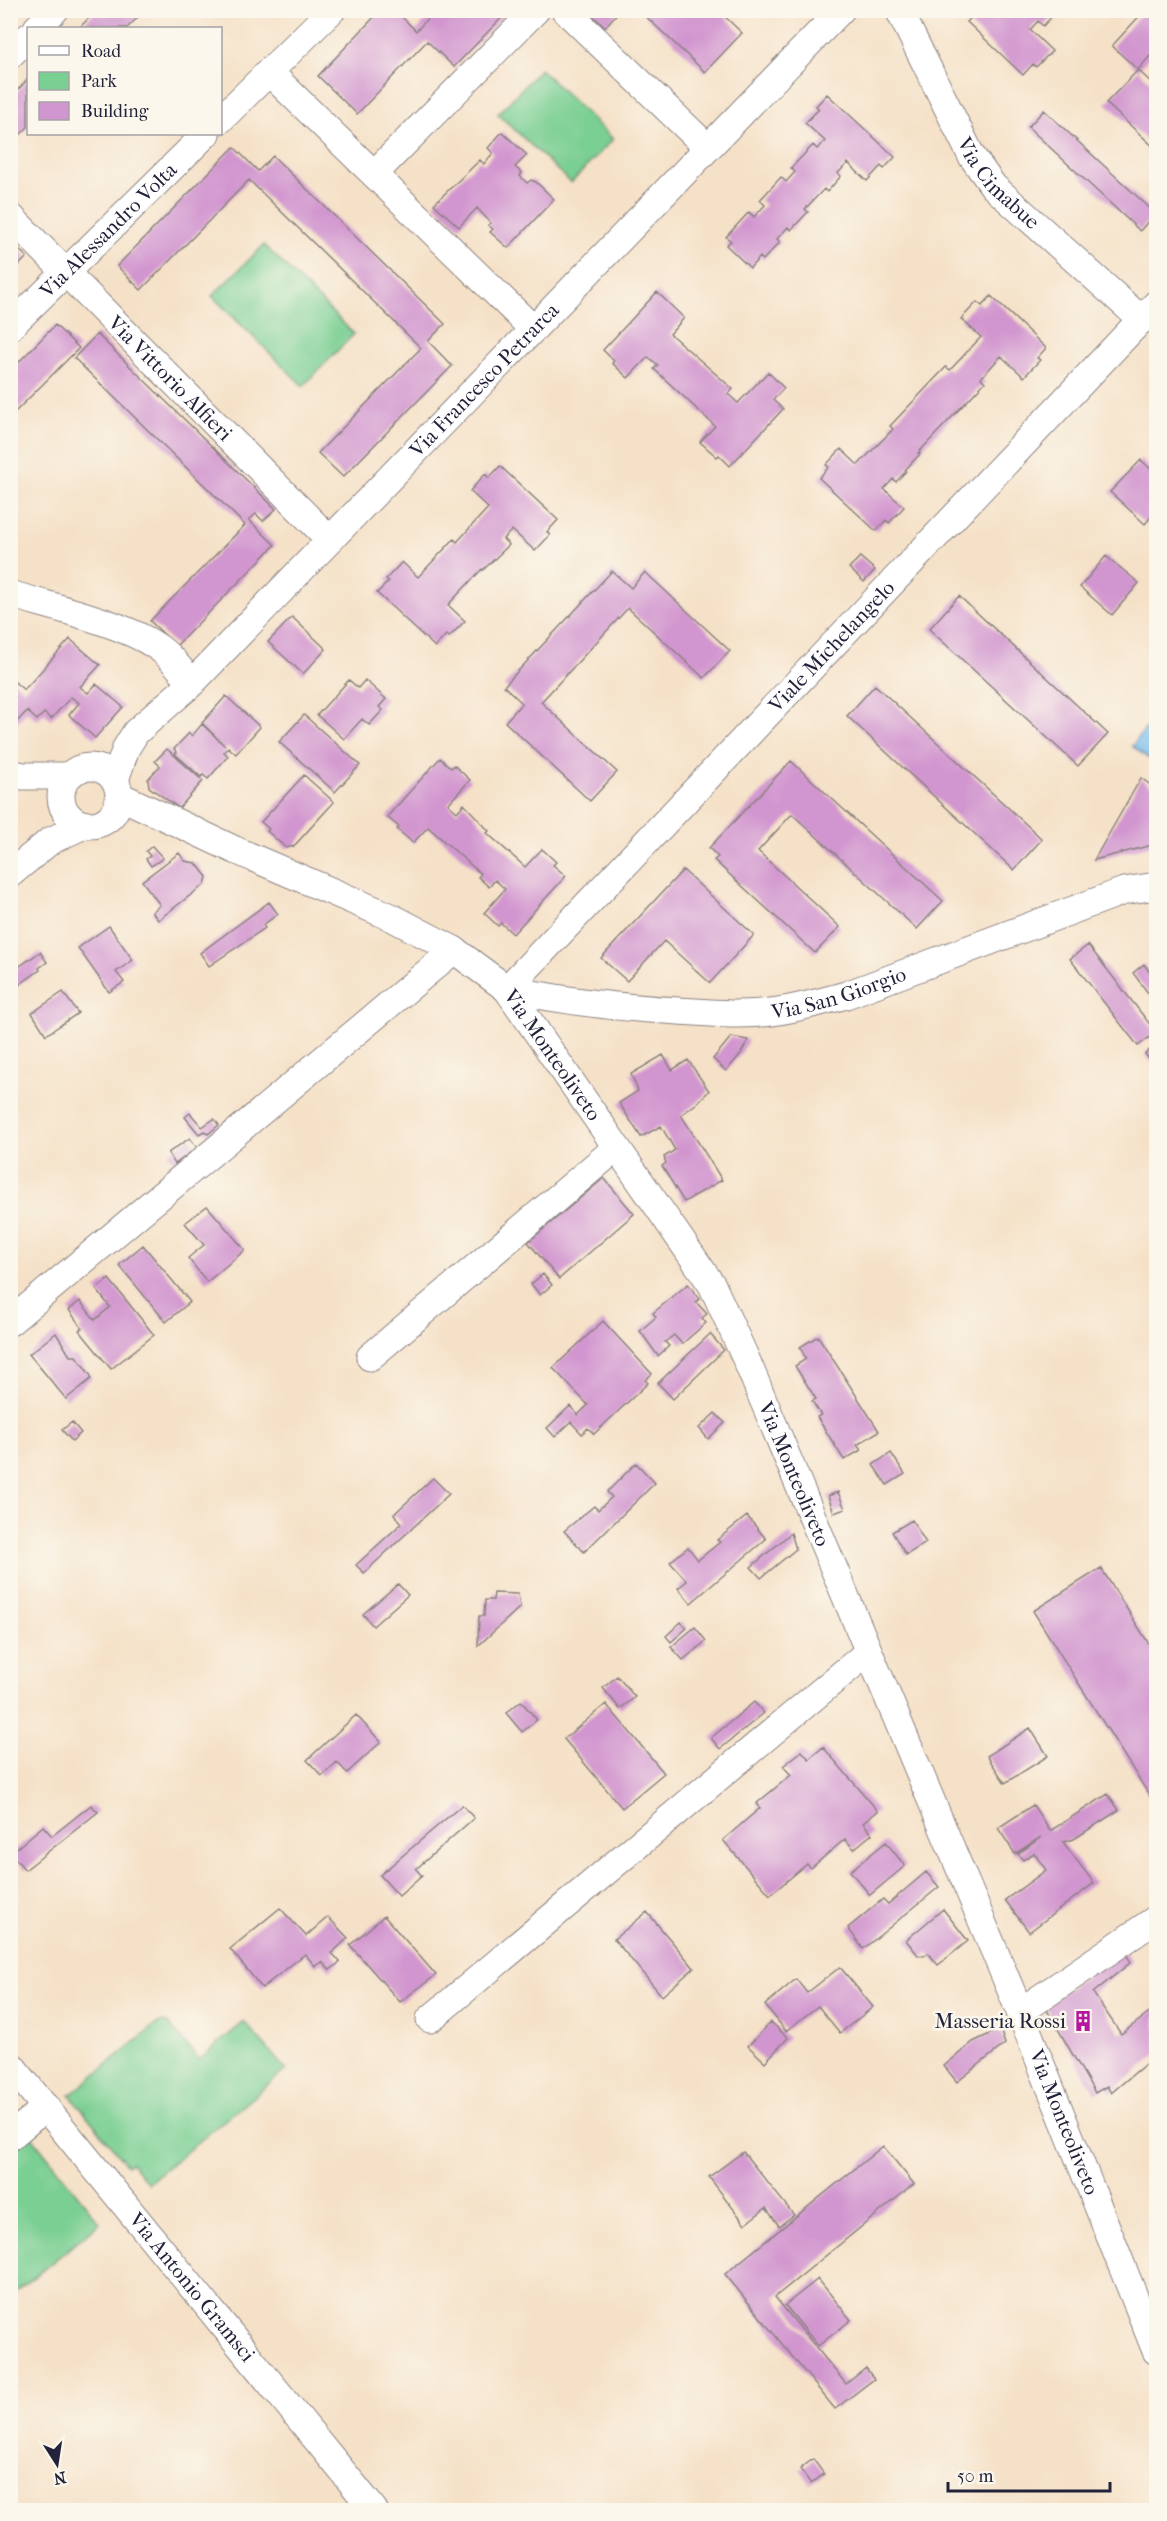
<svg xmlns="http://www.w3.org/2000/svg" width="1167" height="2521" viewBox="0 0 1167 2521" font-family="'IM FELL French Canon',serif">
  <rect width="100%" height="100%" fill="#fbf7ec"/>
  <filter id="ink" filterUnits="userSpaceOnUse"><feTurbulence type="fractalNoise" baseFrequency=".0167" numOctaves="2"/><feDisplacementMap in="SourceGraphic" scale="12" xChannelSelector="R" yChannelSelector="G"/><feConvolveMatrix kernelMatrix="1 2 1 2 8 2 1 2 1" color-interpolation-filters="sRGB"/></filter>
  <filter id="wash" filterUnits="userSpaceOnUse"><feTurbulence type="fractalNoise" baseFrequency=".008" numOctaves="4" result="noise"/><feDisplacementMap in="SourceGraphic" scale="24" xChannelSelector="R" yChannelSelector="G"/><feGaussianBlur stdDeviation="1.35" result="paint"/><feColorMatrix in="noise" values="0 0 0 0 0 0 0 0 0 0 0 0 0 0 0 0 0 1.4 0 .05"/><feComposite in="paint" operator="in"/></filter>
  <g filter="url(#wash)">
    <rect width="100%" height="100%" fill="#f5e1c7"/>
    <path fill="#7acf93" stroke="#4e7867" stroke-width="1.5" d="M540,69L613,139L571,183L498,114Z
      M264,245L354,334L303,386L212,296Z
      M163,2022L168,2023L199,2060L244,2022L286,2070L148,2183L131,2162L127,2165L70,2095L156,2025Z
      M29,2133L100,2223L11,2296V2148Z"/>
    <path fill="#75bbec" stroke="#4c6e94" stroke-width="1.5" d="M1156,715V749L1149,759L1132,746Z"/>
    <g id="blocks">
      <path fill="#d195cf" d="M97,10H145L127,28H79Z
        M381,10H395L416,31L436,10H509L454,67L427,41L357,114L318,76Z
        M587,10H620L605,27Z
        M639,10H718L742,33L705,72Z
        M978,10H1058L1043,26L1038,21L1030,30L1052,51L1036,67L1033,64L1023,75L967,22Z
        M1145,10H1156V49L1138,70L1112,46Z
        M1138,70L1156,87V149L1106,103Z
        M28,79V127L10,145V98Z
        M827,94L895,157L884,169L881,166L867,181L848,163L838,173L841,176L827,192L824,189L805,209L808,212L791,230L788,227L777,239L780,242L763,260L760,257L750,268L726,245L731,241L726,237L749,212L754,217L765,205L760,200L781,177L786,182L795,172L791,168L813,145L817,149L825,141L805,123L819,109L816,106Z
        M1044,110L1155,213L1140,231L1028,127Z
        M502,132L527,155L515,167L522,173L520,176L527,183L531,180L536,182L554,199L508,248L490,232L493,229L488,225L491,223L477,208L459,227L434,204L480,160L484,164L493,153L488,148Z
        M234,147L258,171L273,156L445,324L428,341L452,366L343,477L318,453L421,348L249,180L141,290L117,266Z
        M10,242L27,257L10,274Z
        M657,292L684,318L670,334L733,389L728,394L738,403L768,372L784,388L773,400L783,409L730,466L719,455L717,457L700,442L715,426L654,369L658,365L648,357L628,378L612,363L614,361L603,350Z
        M991,296L1046,348L1037,358L1040,360L1024,377L1001,356L981,378L985,382L918,453L920,454L905,470L906,471L896,482L893,479L884,489L904,507L889,523L886,520L876,531L819,478L829,467L826,465L841,449L858,465L893,429L890,426L946,367L950,370L981,337L961,319L977,302L982,306Z
        M55,325L79,348L10,417V371Z
        M97,334L276,509L263,521L256,514L249,520L275,545L176,646L150,621L245,525L74,358Z
        M1141,460L1156,474V511L1145,524L1110,492Z
        M500,466L558,520L547,532L550,535L535,551L512,530L503,539L509,545L483,570L482,569L448,605L465,621L449,637L446,635L435,647L377,593L389,581L386,579L402,562L418,577L454,539L457,542L488,508L470,491L485,474L489,478Z
        M1106,556L1139,583L1112,615L1080,587Z
        M860,557L875,570L864,582L849,568Z
        M612,571L631,588L645,572L730,651L704,678L628,608L541,702L617,772L590,801L505,722L522,703L504,686Z
        M959,596L1108,734L1078,766L929,629Z
        M292,617L326,649L303,674L268,642Z
        M70,639L100,665L80,687L88,693L96,684L123,707L95,738L69,715L79,703L71,697L51,719L44,713L37,720L27,711L10,729V678L24,690Z
        M349,680L358,688L365,680L386,699L379,707L383,710L369,725L362,719L344,739L317,715Z
        M875,685L1042,839L1014,870L847,716Z
        M226,696L260,727L236,754L228,747L224,752L228,756L208,779L203,775L201,777L175,754L177,752L174,749L189,733L192,736L202,724L225,746L202,723Z
        M304,715L360,765L335,792L279,742Z
        M167,749L203,781L179,808L149,787L148,779L160,766L155,761Z
        M440,758L451,768L454,765L470,780L448,804L457,812L464,804L489,831L487,833L525,867L542,849L556,862L553,865L566,876L513,934L501,923L498,926L484,913L505,889L495,880L489,887L478,877L481,874L428,827L413,843L397,829L399,827L387,817Z
        M791,761L943,901L917,929L792,814L758,851L840,927L815,953L714,860L718,857L709,848Z
        M304,775L334,802L294,846L286,848L267,831L269,829L261,822Z
        M1141,778L1156,789V844L1094,860Z
        M152,846L163,858L151,866L146,859L150,856L146,851Z
        M179,853L185,861L196,863L207,877L205,884L158,920L152,912L160,905L142,881Z
        M683,870L754,935L710,983L664,941L627,981L601,958Z
        M269,902L278,914L263,925L265,928L209,966L200,953Z
        M109,926L133,960L116,972L124,982L109,992L78,948Z
        M1088,945L1156,1032L1138,1046L1070,959Z
        M40,952L47,962L39,968L40,970L10,991V973Z
        M1144,964L1156,981V987L1148,993L1133,973Z
        M63,992L78,1013L46,1035L32,1013Z
        M731,1037L748,1040L740,1055L726,1071L713,1059Z
        M1156,1044V1068L1145,1054Z
        M663,1055L672,1070L688,1060L709,1091L696,1104L681,1115L722,1180L684,1202L662,1166L666,1163L664,1157L675,1150L661,1126L641,1137L619,1103L638,1091L631,1074Z
        M190,1113L202,1127L214,1119L219,1125L208,1134L204,1131L199,1134L185,1117Z
        M190,1138L197,1148L175,1164L168,1153Z
        M604,1178L634,1214L559,1279L528,1242Z
        M207,1206L245,1250L207,1282L188,1258L204,1245L185,1223Z
        M143,1245L190,1302L166,1322L119,1265Z
        M543,1274L552,1285L540,1295L531,1284Z
        M109,1279L154,1335L111,1369L79,1330L82,1328L69,1310L80,1301L95,1320L110,1307L96,1289Z
        M688,1284L700,1299L696,1302L707,1314L702,1318L706,1323L682,1344L674,1335L665,1342L669,1346L658,1356L640,1331L656,1317L653,1313Z
        M603,1321L652,1374L645,1380L648,1383L594,1434L588,1428L582,1434L571,1422L555,1437L547,1428L570,1406L578,1415L588,1405L553,1368Z
        M56,1333L70,1356H76L91,1376V1379L66,1399L29,1354Z
        M710,1334L724,1350L673,1399L658,1383Z
        M818,1336L879,1431L857,1445L861,1450L844,1460L817,1417L821,1415L812,1401L816,1399L795,1366L806,1359L800,1347Z
        M715,1413L725,1423L708,1439L699,1428Z
        M72,1422L81,1433L72,1441L62,1430Z
        M891,1453L905,1474L887,1485L873,1465Z
        M636,1463L655,1483L584,1552L564,1531L594,1506L598,1510L612,1497L607,1492Z
        M433,1478L449,1494L364,1573L356,1565L402,1523L394,1514Z
        M838,1492L845,1509L834,1513L828,1496Z
        M747,1516L766,1539L691,1603L678,1588L687,1581L670,1562L688,1547L698,1560L720,1542L717,1540Z
        M912,1520L926,1543L906,1555L892,1532Z
        M791,1533L796,1549L761,1578L751,1567Z
        M1101,1568L1156,1655V1806L1033,1611Z
        M398,1584L408,1595L373,1626L363,1614Z
        M494,1593L518,1594L520,1607L478,1646L479,1616H484L485,1600H493Z
        M681,1622L687,1628L671,1642L666,1636Z
        M695,1627L706,1641L683,1660L671,1647Z
        M617,1676L635,1697L620,1709L603,1688Z
        M521,1701L537,1720L522,1732L506,1713Z
        M754,1702L764,1713L720,1749L711,1738Z
        M606,1704L664,1773L622,1808L564,1739Z
        M356,1715L381,1742L347,1773L337,1762L322,1776L307,1760Z
        M1030,1728L1048,1756L1005,1783L987,1756Z
        M823,1747L878,1811L863,1823L872,1834L854,1849L845,1839L811,1868L807,1864L770,1895L723,1840L760,1808L756,1804L791,1775L783,1766L802,1751L809,1759Z
        M1108,1794L1119,1810L1074,1839L1063,1842L1094,1883L1029,1932L1005,1900L1046,1870L1034,1853L1023,1860L1018,1854L1041,1837L1015,1854L998,1828L1033,1805L1050,1831Z
        M91,1805L98,1812L25,1870L11,1853L43,1826L52,1836Z
        M462,1805L474,1818L416,1869L422,1876L399,1896L380,1875Z
        M886,1842L905,1866L870,1895L850,1871Z
        M926,1872L939,1887L863,1949L848,1928L883,1899L888,1904Z
        M280,1908L306,1936L328,1917L348,1938L332,1953L340,1962L330,1970L322,1962L315,1966L305,1954L262,1988L230,1949Z
        M943,1909L968,1941L938,1965L928,1953L924,1956L918,1955L906,1940Z
        M647,1912L694,1968L662,1996L614,1939Z
        M384,1916L436,1975L400,2002L350,1945Z
        M1124,1951L1131,1962L1093,1993L1121,2034L1156,2008V2055L1111,2093L1107,2086L1095,2093L1044,2005Z
        M840,1967L873,2007L840,2033L818,2006L786,2031L765,2005L796,1979L807,1993Z
        M771,2022L788,2038L765,2062L748,2046Z
        M1000,2029L1005,2044L957,2082L944,2066L973,2042Z
        M883,2146L914,2184L775,2297L846,2384L866,2368L874,2379L835,2409L725,2274Z
        M743,2152L794,2215L779,2226L766,2208L745,2224L709,2177Z
        M818,2279L851,2320L818,2346L785,2305Z
        M813,2459L824,2474L811,2484L800,2469Z"/>
    </g>
  </g>
  <g filter="url(#ink)">
    <use href="#blocks" fill-opacity="0" stroke="#8c8281" stroke-width="1.5"/>
    <g fill="none" stroke-linecap="round" stroke-linejoin="round">
      <defs>
        <g id="minor">
          <path d="M565,10L708,148"/>
          <path id="s1" d="M899,10L971,155L993,186L1142,320"/>
          <path d="M37,28L55,10"/>
          <path d="M10,55L28,37"/>
          <path d="M269,72L533,329"/>
          <path d="M220,120L332,10"/>
          <path d="M374,174L536,10"/>
          <path id="s2" d="M10,216L330,540"/>
          <path id="s3" d="M10,327L206,134"/>
          <path d="M10,594C52,607 120,622 156,646C170,655 181,670 192,683"/>
          <circle cx="90" cy="796" r="29"/>
          <path d="M10,773L23,776H69"/>
          <path id="s4" d="M115,780L126,748L136,732L192,683L841,10"/>
          <path id="s5" d="M120,796L235,850L391,917L454,950L507,989L712,1285L746,1359L1020,2012L1156,2351"/>
          <path d="M10,874L50,841L84,825"/>
          <path id="s6" d="M507,989L1156,304"/>
          <path id="s7" d="M507,989C564,1001 621,1008 679,1011C710,1013 740,1016 771,1012C796,1009 821,1002 846,995L1124,891L1156,886"/>
          <path d="M10,1322L454,950"/>
          <path d="M370,1357L616,1148"/>
          <path d="M1020,2012L1156,1919"/>
          <path d="M430,2019L868,1652"/>
          <path id="s8" d="M10,2064L374,2510"/>
          <path d="M10,2137L46,2107"/>
        </g>
      </defs>
      <use href="#minor" stroke="#8c8281" stroke-width="29"/>
      <use href="#minor" stroke="#fff" stroke-width="27"/>
    </g>
  </g>
  <defs>
    <symbol id="building-bare" viewBox="-9 -9 18 18"><path d="M-4-6H4V6H1V3H-1V6H-4ZM-2.5-4.3h1.7v1.8h-1.7ZM.8-4.3h1.7v1.8H.8ZM-2.5-1h1.7V.8h-1.7ZM.8-1h1.7V.8H.8Z" fill="#b5179e" stroke="#fbf7ec" stroke-width="2.5" paint-order="stroke"/></symbol>
  </defs>
  <g fill-rule="evenodd">
    <use href="#building-bare" x="1068" y="2006" width="30" height="30"/>
  </g>
  <g text-anchor="middle" stroke-width="5" stroke-linejoin="round" paint-order="stroke">
    <g font-size="21" fill="#22223b" stroke="#fbf7ec">
      <text dy="7" stroke="none"><textPath href="#s1" startOffset="201">Via Cimabue</textPath></text>
      <text dy="7" stroke="none"><textPath href="#s3" startOffset="138">Via Alessandro Volta</textPath></text>
      <text dy="7" stroke="none"><textPath href="#s2" startOffset="228">Via Vittorio Alfieri</textPath></text>
      <text dy="7" stroke="none"><textPath href="#s4" startOffset="548">Via Francesco Petrarca</textPath></text>
      <text dy="7" stroke="none"><textPath href="#s6" startOffset="472">Viale Michelangelo</textPath></text>
      <text dy="7" stroke="none"><textPath href="#s7" startOffset="336">Via San Giorgio</textPath></text>
      <text dy="7" stroke="none"><textPath href="#s5" startOffset="514">Via Monteoliveto</textPath></text>
      <text dy="7" stroke="none"><textPath href="#s5" startOffset="1000">Via Monteoliveto</textPath></text>
      <text dy="7" stroke="none"><textPath href="#s5" startOffset="1702">Via Monteoliveto</textPath></text>
      <text dy="7" stroke="none"><textPath href="#s8" startOffset="288">Via Antonio Gramsci</textPath></text>
    </g>
    <g font-size="21" fill="#22223b" stroke="#fbf7ec" text-anchor="end">
      <text x="1066" y="2028">Masseria Rossi</text>
    </g>
  </g>
  <rect width="1167" height="2521" fill="none" stroke="#fbf7ec" stroke-width="36"/>
  <rect x="27" y="27" width="195" height="108" fill="#fbf7ec" stroke="#a4a2a5" stroke-width="1.5"/>
  <rect x="39" y="46" width="30" height="9" fill="#ffffff" stroke="#a4a2a5" stroke-width="1.5"/>
  <text x="81" y="57" font-size="18" fill="#22223b">Road</text>
  <rect x="39" y="72" width="30" height="18" fill="#7acf93" stroke="#a4a2a5" stroke-width="1.5"/>
  <text x="81" y="87" font-size="18" fill="#22223b">Park</text>
  <rect x="39" y="102" width="30" height="18" fill="#d195cf" stroke="#a4a2a5" stroke-width="1.5"/>
  <text x="81" y="117" font-size="18" fill="#22223b">Building</text>
  <g transform="translate(57 2464) rotate(168)" stroke="#fbf7ec" stroke-width="4.5" paint-order="stroke">
  <path d="M0-4.5L10 22L0 15L-10 22Z" fill="#22223b"/>
  <text y="-9" font-size="16" font-weight="bold" text-anchor="middle" fill="#22223b">N</text>
  </g>
  <path d="M948 2482v9h162v-9" fill="none" stroke="#22223b" stroke-width="3"/>
  <text x="957" y="2482" font-size="18" fill="#22223b" stroke="#fbf7ec" stroke-width="4.5" paint-order="stroke">50 m</text>
</svg>
